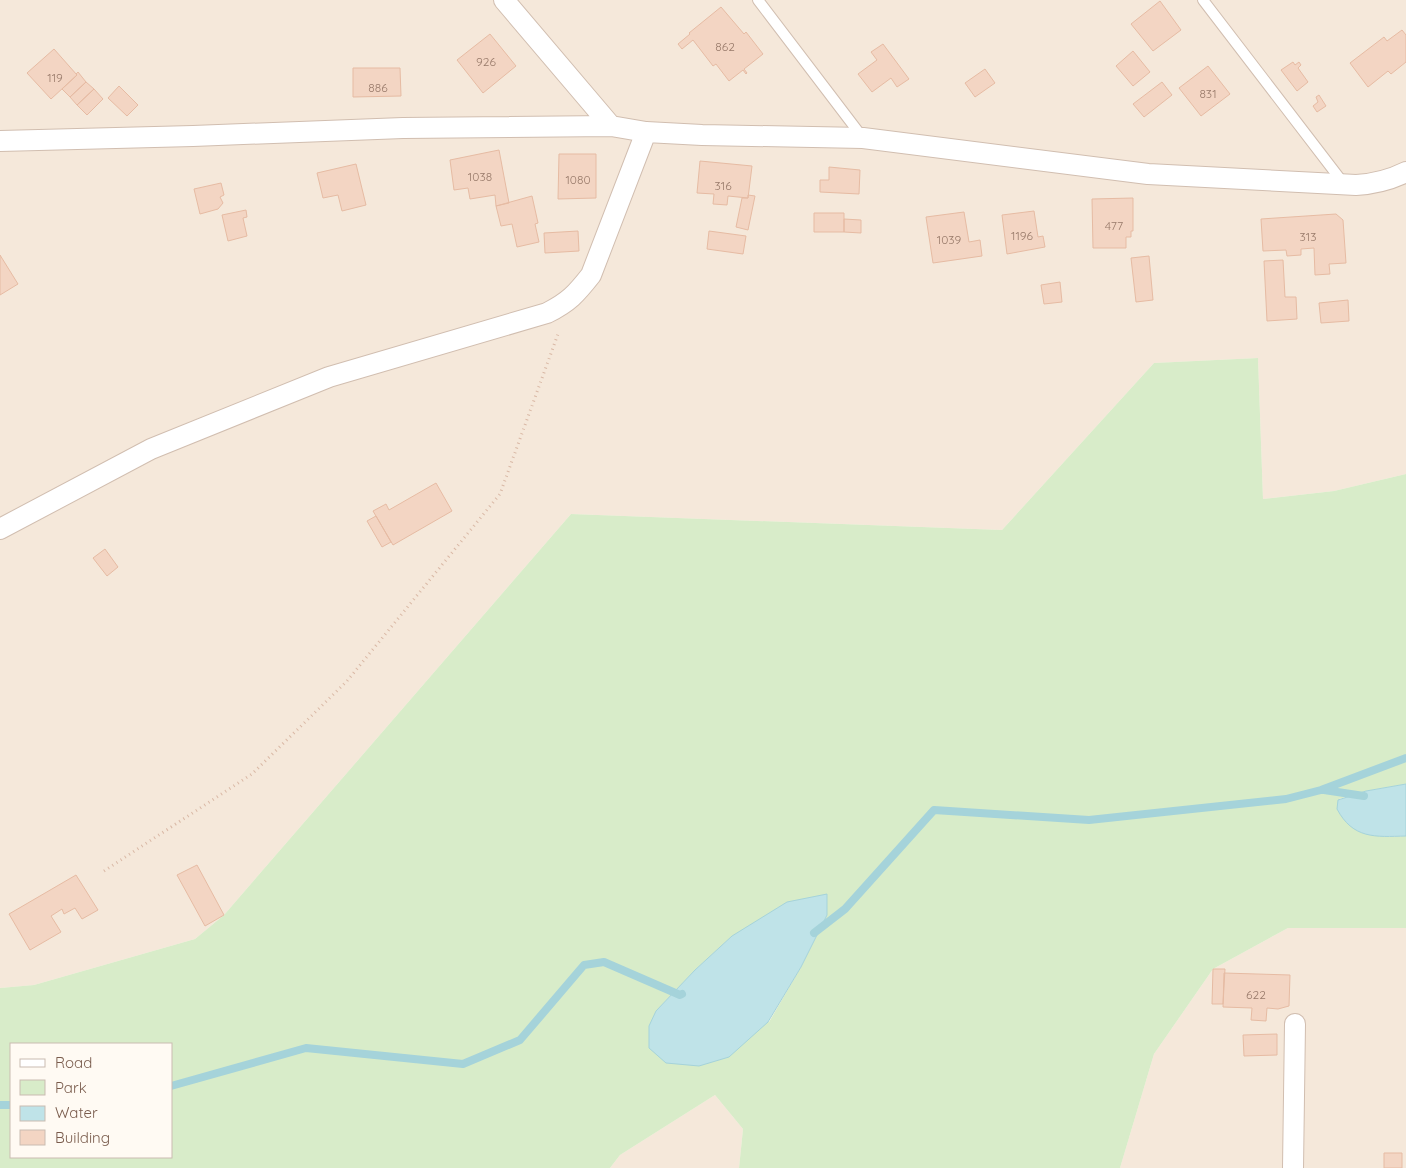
<svg xmlns="http://www.w3.org/2000/svg" width="1406" height="1168" viewBox="0 0 1406 1168" font-family="Quicksand,sans-serif">
  <rect width="100%" height="100%" fill="#fdf6ec"/>
  <path fill="#f5e8da" d="M0,0H1406V474L1334,491L1263,499L1258,358L1154,363L1002,530L571,514L224,915L195,939L34,985L0,988Z
    M1288,928H1406V1168H1120L1154,1054L1213,969Z
    M715,1095L743,1129L739,1168H610L620,1155Z"/>
  <path fill="#d8ecc9" fill-rule="evenodd" d="M1258,358L1263,499L1334,491L1406,474V784L1366,791L1339,799L1386,837L1406,836V928H1288L1213,969L1154,1054L1120,1168H739L743,1129L715,1095L620,1155L610,1168H0V988L34,985L195,939L224,915L571,514L1002,530L1154,363ZM827,915L801,967L769,1022L656,1011L695,970L732,936ZM11,1044H171V1157H11Z"/>
  <path fill="#bfe3e8" stroke="#a5d3da" d="M1406,784V836C1375,837 1353,839 1337,809L1338,800L1366,791Z
    M827,894V915L801,967L768,1022L729,1057L699,1066L666,1063L649,1048V1026L656,1011L695,970L732,936L787,902Z"/>
  <g fill="none" stroke-linecap="round" stroke-linejoin="round">
    <path stroke="#a5d3da" stroke-width="8" d="M1324,790L1364,796
      M814,933L845,909L934,810L1089,820L1286,799L1321,790L1406,758
      M171,1086L306,1048L463,1064L520,1040L584,965L604,962L680,995L682,994
      M0,1105H11"/>
  </g>
  <path fill="#f3d5c3" stroke="#e6bba3" d="M1160,1L1181,30L1153,51L1131,24Z
    M721,7L744,34L746,32L763,54L744,69L747,73L746,74L743,70L729,81L716,64L713,66L693,40L682,49L678,44L690,34L689,33Z
    M1402,30L1406,35V62L1391,74L1388,71L1368,87L1350,63L1384,37L1387,41Z
    M490,34L516,66L483,93L457,60Z
    M883,44L909,79L897,87L891,78L872,92L858,74L877,60L871,52Z
    M54,49L77,75L51,99L27,73Z
    M1133,51L1150,72L1133,86L1116,66Z
    M1293,62L1295,65L1299,62L1301,65L1298,68L1308,82L1297,91L1281,70Z
    M1208,66L1230,94L1201,116L1179,88Z
    M353,68H400L401,96L353,97Z
    M985,69L995,83L975,97L965,83Z
    M78,72L86,82L70,97L62,89L77,75L76,74Z
    M86,82L94,89L77,105L70,97Z
    M1162,82L1172,95L1144,117L1133,104Z
    M119,86L138,105L127,116L108,98Z
    M94,89L103,99L87,115L77,105Z
    M1319,95L1326,106L1317,112L1313,106L1318,102L1316,97Z
    M499,150L509,203L496,206L495,195L470,199L468,188L454,190L450,160Z
    M559,154H596V198L558,199Z
    M700,161L752,166L748,198L728,196L727,205L713,204L714,194L697,193Z
    M356,164L366,205L342,211L338,195L323,198L317,173Z
    M829,167L860,170L859,194L820,192V180H829Z
    M221,183L224,195L220,197L223,203L218,209L200,214L194,189Z
    M748,195L755,196L748,230L736,227L742,198H748Z
    M532,196L538,223L535,224L539,242L517,247L512,224L501,226L496,206Z
    M1133,198V231H1131V237H1126V248H1093L1092,199Z
    M246,210L247,217L243,218L247,236L228,241L222,215Z
    M1034,211L1038,237L1043,236L1045,247L1007,254L1002,215Z
    M964,212L969,242L980,240L982,256L933,263L926,217Z
    M814,213H844V232H814Z
    M1336,214L1343,220L1346,263L1329,264L1330,274L1315,275L1314,248L1301,249V255L1287,256L1286,250L1263,251L1261,219Z
    M844,219L861,220V233L844,232Z
    M578,231L579,251L545,253L544,233Z
    M709,231L746,236L743,254L707,249Z
    M0,255L18,284L0,295Z
    M1149,256L1153,300L1136,302L1131,258Z
    M1283,260L1285,297H1296L1297,319L1267,321L1264,261Z
    M1060,282L1062,302L1044,304L1041,285Z
    M1348,300L1349,321L1321,323L1319,303Z
    M436,483L452,511L393,545L373,511L386,504L389,510Z
    M376,516L391,542L382,547L367,521Z
    M105,549L118,567L107,576L93,558Z
    M197,865L224,915L205,926L177,875Z
    M76,875L98,910L82,919L75,908L64,914L62,909L51,916L61,932L30,950L9,914Z
    M1213,969H1225L1223,1004H1212Z
    M1224,973L1290,975L1289,1006L1278,1009L1267,1008L1266,1021L1251,1020L1252,1008L1223,1007Z
    M1277,1034V1055L1244,1056L1243,1035Z
    M1384,1153H1402V1168H1384Z"/>
  <g fill="none" stroke-linecap="round" stroke-linejoin="round">
    <defs>
      <path id="service" d="M758,0L863,138
        M1203,0L1344,184"/>
      <path id="minor" d="M504,0L611,126
        M0,141L193,136L403,128L611,126L646,132L702,135L863,138L1148,174L1356,185C1374,184 1390,180 1406,172
        M0,529L151,449L329,377L547,313C569,302 576,294 591,275L646,132
        M1293,1168L1295,1024"/>
    </defs>
    <use href="#service" stroke="#d1beb0" stroke-width="12"/>
    <use href="#minor" stroke="#d1beb0" stroke-width="22"/>
    <path stroke="#d9b8a5" stroke-width="3" stroke-dasharray="1 4" stroke-linecap="butt" d="M104,871L252,774L347,681L500,494L558,334"/>
    <use href="#service" stroke="#fff" stroke-width="10"/>
    <use href="#minor" stroke="#fff" stroke-width="20"/>
  </g>
  <g text-anchor="middle" stroke-width="5" stroke-linejoin="round" paint-order="stroke">
    <g font-size="12" fill="#987a6a">
      <text x="725" y="51">862</text>
      <text x="486" y="66">926</text>
      <text x="55" y="82">119</text>
      <text x="378" y="92">886</text>
      <text x="1208" y="98">831</text>
      <text x="480" y="181">1038</text>
      <text x="578" y="184">1080</text>
      <text x="723" y="190">316</text>
      <text x="1114" y="230">477</text>
      <text x="1022" y="240">1196</text>
      <text x="1308" y="241">313</text>
      <text x="949" y="244">1039</text>
      <text x="1256" y="999">622</text>
    </g>
  </g>
  <rect x="10" y="1043" width="162" height="115" fill="#fffaf3" stroke="#cabbb1"/>
  <rect x="20" y="1059" width="25" height="8" fill="#ffffff" stroke="#cabbb1"/>
  <text x="55" y="1068" font-size="15" fill="#7a5c4d">Road</text>
  <rect x="20" y="1080" width="25" height="15" fill="#d8ecc9" stroke="#cabbb1"/>
  <text x="55" y="1093" font-size="15" fill="#7a5c4d">Park</text>
  <rect x="20" y="1106" width="25" height="15" fill="#bfe3e8" stroke="#cabbb1"/>
  <text x="55" y="1118" font-size="15" fill="#7a5c4d">Water</text>
  <rect x="20" y="1130" width="25" height="15" fill="#f3d5c3" stroke="#cabbb1"/>
  <text x="55" y="1143" font-size="15" fill="#7a5c4d">Building</text>
</svg>
